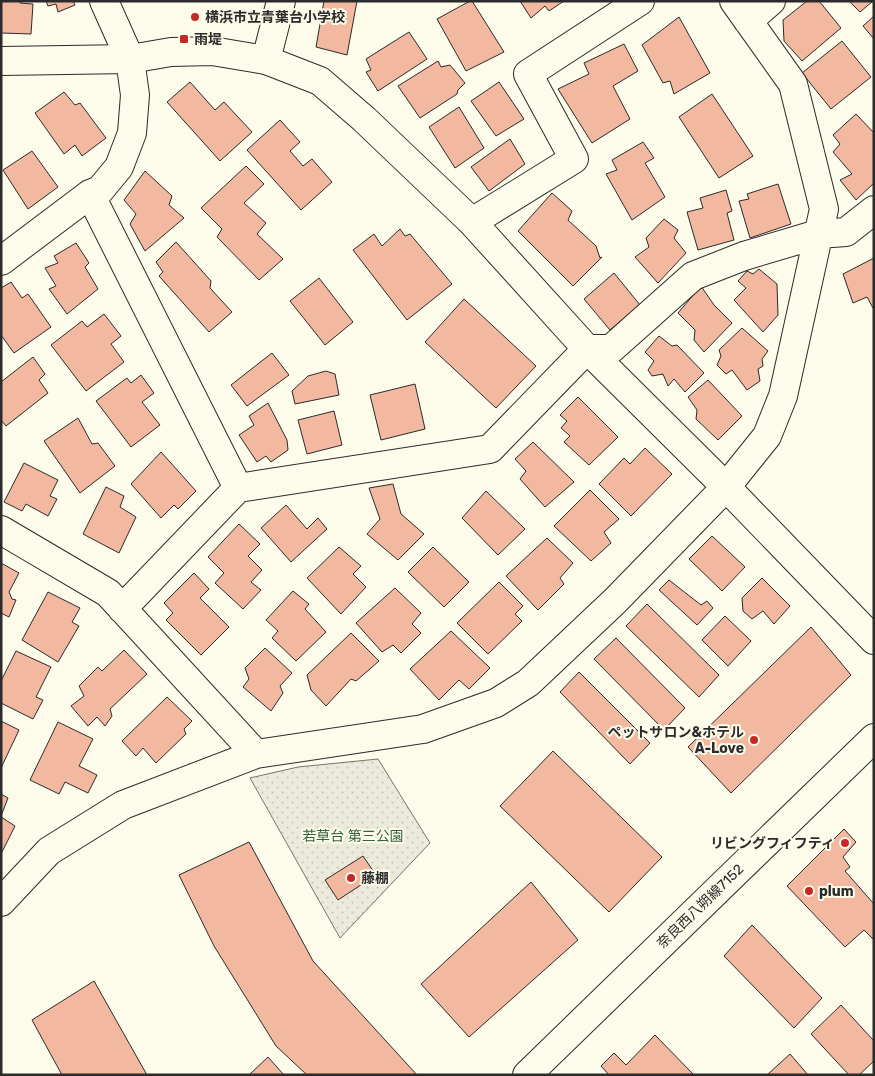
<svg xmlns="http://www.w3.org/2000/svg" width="875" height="1076" viewBox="0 0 875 1076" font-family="Rubik,'Noto Sans JP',sans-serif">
  <defs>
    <pattern id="grass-dots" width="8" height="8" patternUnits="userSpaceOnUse" patternTransform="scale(1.25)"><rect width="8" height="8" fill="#ecebdb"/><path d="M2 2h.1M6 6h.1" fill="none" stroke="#cbcabc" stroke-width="1.8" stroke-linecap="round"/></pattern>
  </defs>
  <rect width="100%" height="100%" fill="#fdfbea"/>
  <path fill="url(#grass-dots)" stroke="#74746e" d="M378,759L430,843L340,938L250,778L298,767Z"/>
  <path fill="#f2b8a0" stroke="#2b2b2b" d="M1,1H20V3L33,4L31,34L1,33Z
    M46,1H73L75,5L58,12L56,4L48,6Z
    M324,1H357L347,55L316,47Z
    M470,1H472L504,52L466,71L437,19Z
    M520,1H564L549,11L545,6L531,18Z
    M807,1H819L841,28L802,61L784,41L783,20Z
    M849,1H873L860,12Z
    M874,16V39L863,26Z
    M679,17L710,73L674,94L670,81L663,83L642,45Z
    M409,32L427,59L378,91L366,72L371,70L366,59Z
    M842,41L871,77L831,109L802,73Z
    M624,44L638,71L613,86L630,119L592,143L558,89L589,74L584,63Z
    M438,61L441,67L450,65L465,83L458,90L457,94L420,118L398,86Z
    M190,82L215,110L224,102L252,132L220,161L167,102Z
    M499,82L524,119L496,136L471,101Z
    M64,92L75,105L80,103L106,138L82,156L75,145L64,154L35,113Z
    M712,94L753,156L719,178L679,117Z
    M459,107L484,148L455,168L429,127Z
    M856,114L874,133V183L856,200L840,180L852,174L833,152L840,144L833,135Z
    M280,120L300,142L290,151L303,166L312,159L332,182L301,210L247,150Z
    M510,139L525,164L489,191L471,167Z
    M643,142L654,158L645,163L665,197L632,220L606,174L617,170L612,160Z
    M32,151L58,187L28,209L3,170Z
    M246,166L264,184L244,203L266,223L257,234L283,259L259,280L217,237L222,229L201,208Z
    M145,171L172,196L169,205L184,218L145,251L130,224L136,214L124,200Z
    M778,184L791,224L750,238L739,201L749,199L747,194Z
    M726,190L732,211L727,213L734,240L698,250L687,212L703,208L700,198Z
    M552,193L572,211L568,220L596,246L600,258L602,257L573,286L518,231Z
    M664,219L678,230L674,238L686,253L658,283L635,257L649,247L646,238Z
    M400,229L405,236L410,234L452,284L407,320L353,250L374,234L382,246Z
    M176,242L211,281L210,288L232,312L209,332L159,276L163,272L156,262Z
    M76,243L89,263L85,267L98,289L67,314L49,289L56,286L45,268L58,263L54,256Z
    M874,258V308H873L867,297L853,303L843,274Z
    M759,269L777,284L778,315L763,332L734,300L746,288L738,281L747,271L753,274Z
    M614,273L640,305L610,330L584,299Z
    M319,278L353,322L325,345L290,301Z
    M11,282L22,298L28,294L51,327L14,353L1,335V288Z
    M701,286L714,305L732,323L704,352L694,340L695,330L678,313Z
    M464,299L536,366L496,408L425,342Z
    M104,314L121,336L111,344L124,362L86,391L51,345L82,321L87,327Z
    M742,328L768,351L762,359L763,366L758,369L760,381L747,390L732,370L726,374L717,365L721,356L719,350Z
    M659,336L672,346L677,345L704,373L685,392L674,379L668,386L663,374L652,376L648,370L654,361L645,352Z
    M272,353L289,375L247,406L231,385Z
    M33,357L45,374L39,380L48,393L6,426L1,420V382Z
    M326,371L335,374L339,395L295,404L292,391L308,376Z
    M141,375L154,393L142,402L160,425L131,447L96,401L127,378L131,383Z
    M708,380L742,416L718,440L696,419L697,410L688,397Z
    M415,384L425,429L381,440L370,395Z
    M578,397L618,437L589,465L564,442L570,436L561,428L567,421L560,415Z
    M268,403L287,440L288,450L271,462L266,456L257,462L239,435L254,425L249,416Z
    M334,411L342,445L307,454L298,420Z
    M78,418L92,444L98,443L115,466L80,493L44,441Z
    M533,442L574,482L545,507L520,479L526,471L515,459Z
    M645,448L672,474L631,516L599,484L624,458L630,464Z
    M161,452L196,491L178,509L174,505L161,518L131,484Z
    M24,463L58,480L50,496L57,499L48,516L26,504L22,511L4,502Z
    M393,484L401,514L424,534L398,560L367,534L380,519L369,488Z
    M106,487L124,496L120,507L136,517L119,553L83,534Z
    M590,490L619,519L604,532L611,543L591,561L554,526Z
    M486,491L525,529L498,555L462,518Z
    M286,505L307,529L318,518L327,529L291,562L261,528Z
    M239,524L260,544L248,556L262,570L251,582L261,590L243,609L215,583L224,573L208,557Z
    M712,536L745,567L722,591L689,559Z
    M547,538L573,563L560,578L564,584L538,610L506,576Z
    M339,547L361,566L353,574L366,587L341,614L307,578Z
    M433,547L469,582L444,607L408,572Z
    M1,563L19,573L9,592L12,599L16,600L9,617L1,613Z
    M194,573L209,589L200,598L229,627L201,655L166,620L173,613L164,603Z
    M762,578L790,606L774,624L763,611L752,619L743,611L742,598Z
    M669,580L701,605L707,601L713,608L697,625L659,590Z
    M499,582L523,606L515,614L522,621L488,654L457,623Z
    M395,588L421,613L412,624L421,633L401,653L393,645L382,652L356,623Z
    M293,591L309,604L305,609L326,632L296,661L272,638L278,631L266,620Z
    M48,592L80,608L72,622L79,626L58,662L22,640Z
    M647,604L719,675L699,697L626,626Z
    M725,616L751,641L728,666L702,640Z
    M811,627L851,675L731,793L688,747Z
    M451,631L490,668L469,689L459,680L439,700L410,669Z
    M351,633L379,661L356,681L351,679L326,706L311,690L307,675Z
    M616,638L685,708L664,730L594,659Z
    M265,648L292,673L280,686L283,693L271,711L243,687L249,679L245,668Z
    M124,650L147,674L110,709L112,716L105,726L97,717L88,726L71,706L84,696L79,686L98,667L102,671Z
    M16,651L51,667L36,697L43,700L33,719L1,703V681Z
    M579,672L650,743L630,764L560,692Z
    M167,697L192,721L184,729L186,734L156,763L143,748L136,756L122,741Z
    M1,721L19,730L1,768Z
    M58,722L93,739L79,766L97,775L88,793L65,782L59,794L30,780Z
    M553,751L662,857L609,912L500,806Z
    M1,794L8,798L1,816Z
    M1,817L15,826L2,852H1Z
    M844,829L856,842L843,857L850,867L845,871L874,904V940L864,930L845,947L787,886Z
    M249,842L313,961L417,1075H307L276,1046L214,946L179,875Z
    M363,856L376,875L338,900L325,880Z
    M531,882L578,940L469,1037L421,984Z
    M752,925L822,998L794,1028L724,956Z
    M94,981L147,1075H62L32,1020Z
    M841,1005L874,1041V1061L859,1075H849L811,1034Z
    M655,1035L694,1075H609L601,1066L614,1053L626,1065Z
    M790,1054L808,1075H767Z
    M268,1057L284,1075H249Z"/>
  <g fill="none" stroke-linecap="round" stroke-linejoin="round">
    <defs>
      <path id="minor" d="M748,21L771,1
        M266,60L281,1
        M90,194L238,488
        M472,222L574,159L528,74L640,1
        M1,261L90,194L100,190L119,167L132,133L135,95L130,59L104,1
        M1,530L108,593L256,754
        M122,609L238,488L490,449L587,349H611L693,276L744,256L818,234L846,232L874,210
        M1,902L49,851L123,805L256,754L423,729L496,703L528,683L615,601L726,487L767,436L783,396L824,209L793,84L734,1"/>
      <path id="tertiary" d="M1,61L130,59L171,52L212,51L266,60L320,81L364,119L472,222L587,349L726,487L874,640
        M527,1075L874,738"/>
    </defs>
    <use href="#minor" stroke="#2b2b2b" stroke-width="30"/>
    <use href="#tertiary" stroke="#2b2b2b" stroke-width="30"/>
    <use href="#minor" stroke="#fdfbea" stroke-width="28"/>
    <use href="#tertiary" stroke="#fdfbea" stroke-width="28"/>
  </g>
  <g fill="#c62828" stroke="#fdfbea" stroke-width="2">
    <circle cx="195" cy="17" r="5"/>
    <rect x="179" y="34" width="10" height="10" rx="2.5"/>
    <circle cx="754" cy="740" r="5"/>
    <circle cx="845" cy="843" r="5"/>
    <circle cx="351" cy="878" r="5"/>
    <circle cx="809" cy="891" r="5"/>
  </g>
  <g text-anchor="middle" stroke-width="4" stroke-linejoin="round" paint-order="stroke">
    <g font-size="14" font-weight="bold" fill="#2b2b2b" stroke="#fdfbea" text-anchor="start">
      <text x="205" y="22">横浜市立青葉台小学校</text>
      <text x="194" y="44">雨堤</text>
      <text x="744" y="737" text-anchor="end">ペットサロン&amp;ホテル<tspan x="744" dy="16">A-Love</tspan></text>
      <text x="835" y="848" text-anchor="end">リビングフィフティ</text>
      <text x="361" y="883">藤棚</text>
      <text x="819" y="896">plum</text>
    </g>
    <g font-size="14" fill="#34623c" stroke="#fdfbea">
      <text x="353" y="841">若草台 第三公園</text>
    </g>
    <g font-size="14" fill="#2b2b2b" stroke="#fdfbea">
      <text transform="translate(700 906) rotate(-44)" y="5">奈良西八朔線7152</text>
    </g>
  </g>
  <rect width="875" height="1076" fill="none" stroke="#2b2b2b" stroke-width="5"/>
</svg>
